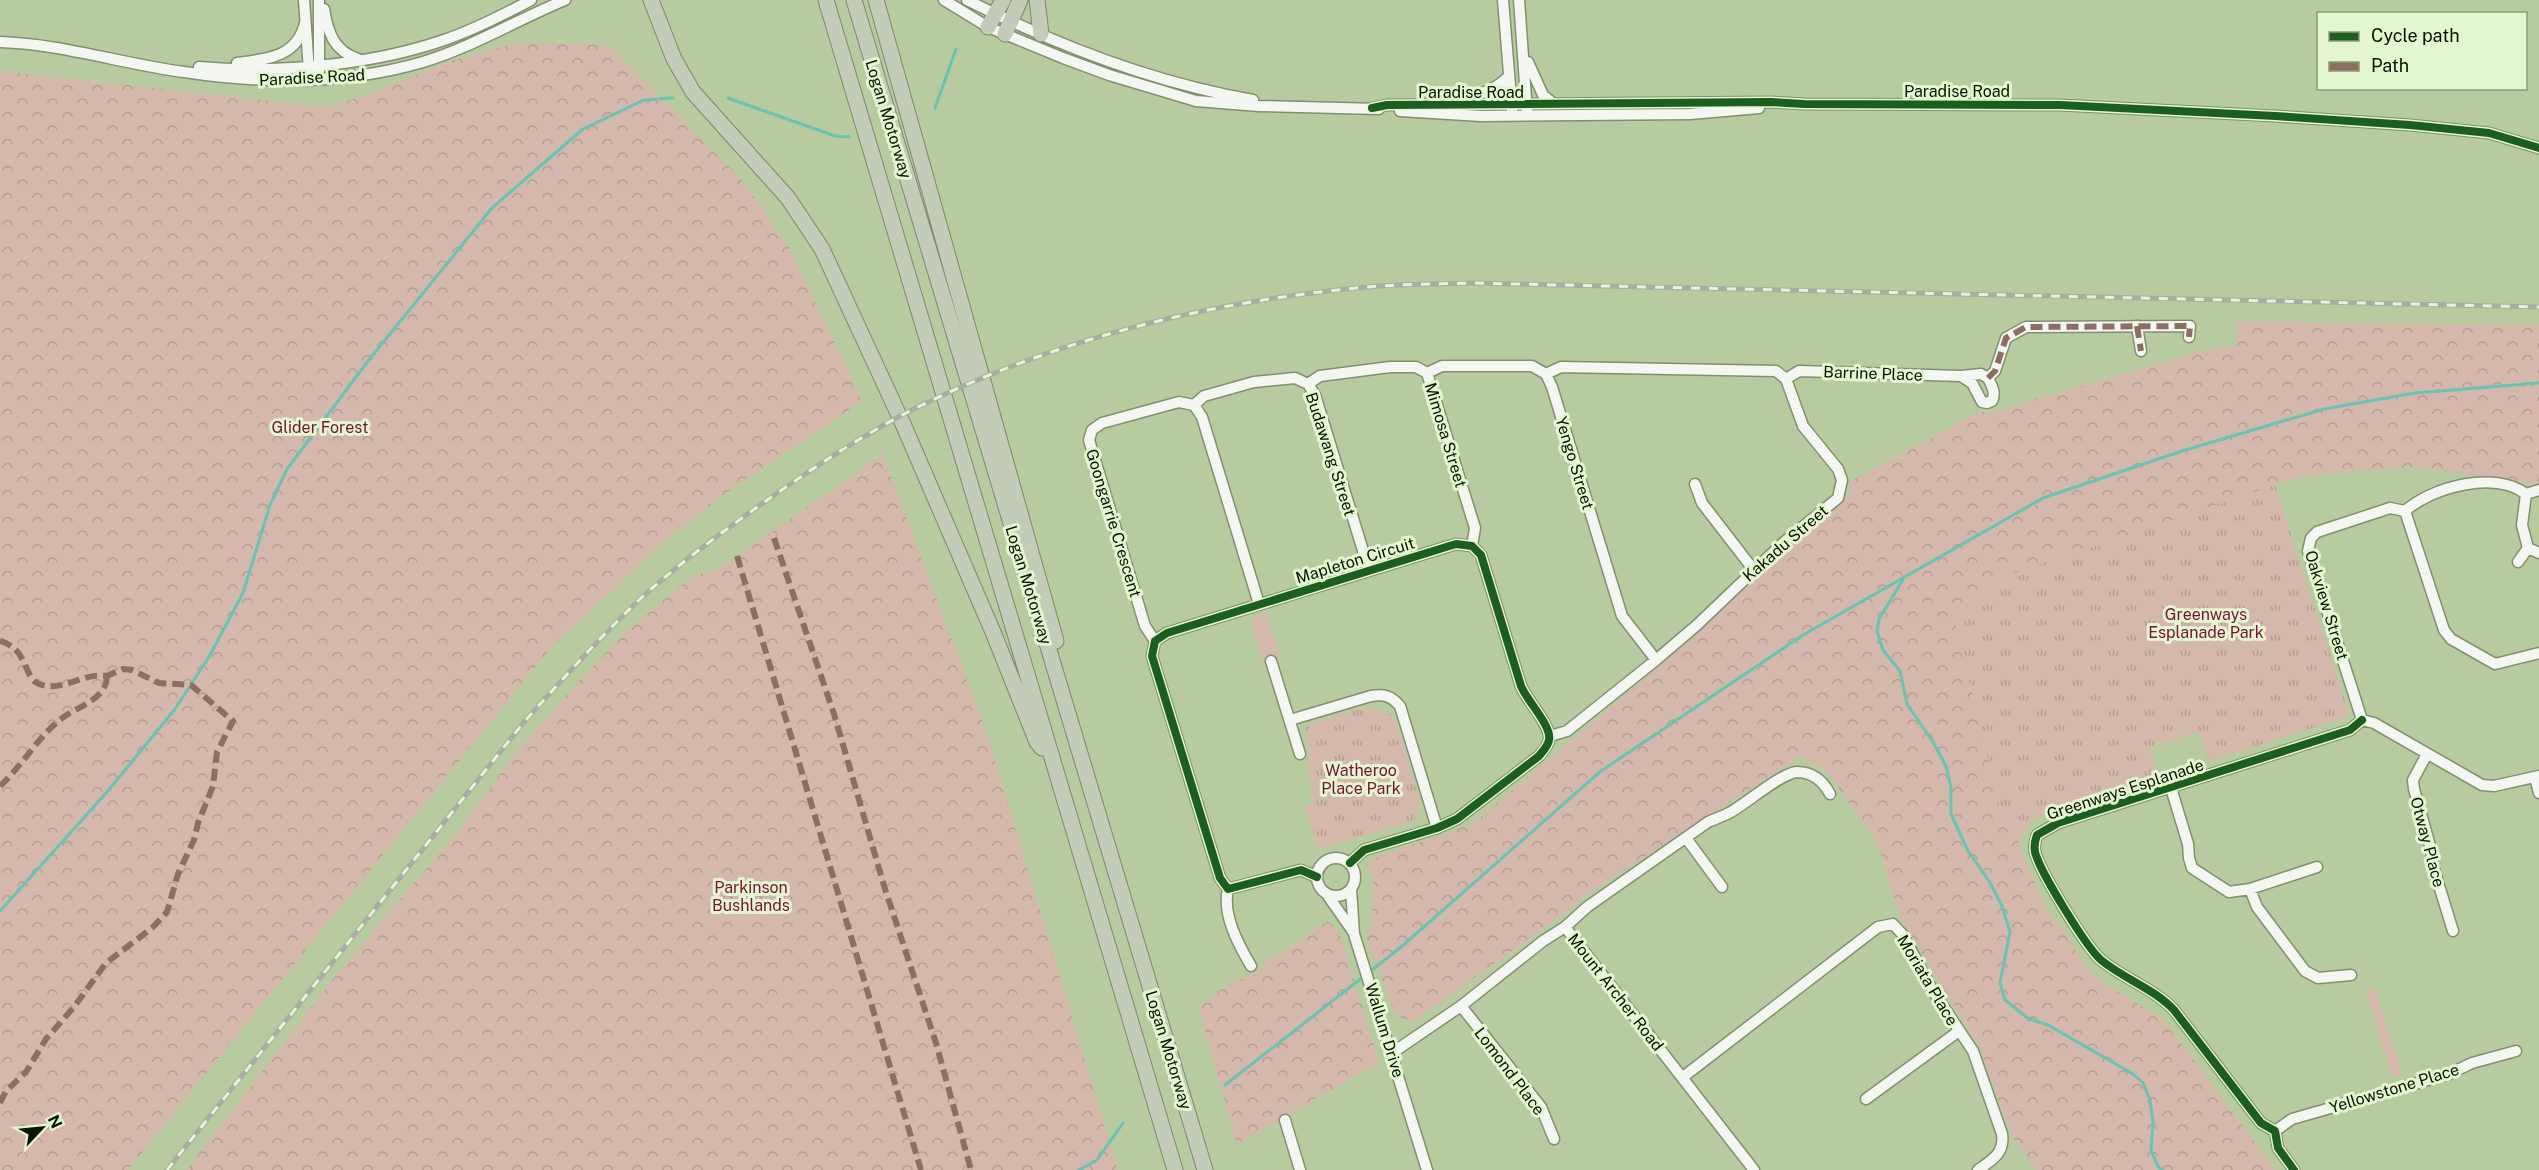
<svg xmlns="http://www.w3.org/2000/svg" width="2539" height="1170" viewBox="0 0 2539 1170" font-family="'Public Sans',sans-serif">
  <defs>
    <pattern id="forest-crowns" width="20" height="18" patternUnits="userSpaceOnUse" patternTransform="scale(1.5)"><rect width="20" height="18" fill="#d4b8ab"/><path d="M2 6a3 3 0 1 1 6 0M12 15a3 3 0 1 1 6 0" fill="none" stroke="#b59d91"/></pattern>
    <pattern id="park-tufts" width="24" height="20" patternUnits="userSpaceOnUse" patternTransform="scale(1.5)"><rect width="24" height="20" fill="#d4b8ab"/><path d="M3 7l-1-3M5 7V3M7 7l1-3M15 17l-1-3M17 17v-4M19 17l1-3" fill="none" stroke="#b59d91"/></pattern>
  </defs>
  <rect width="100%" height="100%" fill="#b7caa0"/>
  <path fill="#d4b8ab" d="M1266,613L1280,657L1263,662L1250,618Z
    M2375,988L2402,1074L2392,1077L2366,991Z"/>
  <path fill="url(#forest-crowns)" d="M515,43L609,45L742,180L790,249L862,401L718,499L667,539L549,650L128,1170H0V71L328,107L378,91L451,61Z
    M2237,321L2539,325V484L2414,467L2307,475L2275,485L2288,526L2048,810L2030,822L2018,843L2043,903L2093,975L2165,1021L2275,1170H2037L2013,1138L1979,1047L1899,915L1878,844L1826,770L1801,756L1587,894L1555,920L1412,1022L1395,1015L1366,938L1371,923L1374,881L1367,864L1379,856L1472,824L1690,641L1773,560L1834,511L1848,495L1851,481L1980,411L1990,414L2011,406L2199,352L2237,344Z
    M883,454L987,734L1118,1170H186L337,974L459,830L518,750L577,683L627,630L696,574L714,572Z
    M1328,921L1340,934L1379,1062L1237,1145L1198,1006L1233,982L1258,973L1265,965L1266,960L1279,954Z"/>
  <path fill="url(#park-tufts)" d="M2275,485L2347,707L2348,712L2344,718L2209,761L2199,732L2150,747L2159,778L2005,828L1955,623L1999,578Z
    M1367,707L1389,713L1395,719L1420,802L1414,821L1318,849L1305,807L1315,803L1307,760L1310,747L1304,729L1311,724Z"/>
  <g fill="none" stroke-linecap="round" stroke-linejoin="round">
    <path stroke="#6ac4b2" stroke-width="3" d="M728,98L835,136L850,137
      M935,108L956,49
      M1904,578L1879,619L1877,631L1883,650L1900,671L1907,704L1933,742L1946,766L1951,787V814L1968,851L1989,881L2002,906L2010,932L2000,983L2005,1000L2029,1019L2048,1025L2133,1074L2143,1083L2150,1100L2153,1123L2151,1151L2159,1168L2163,1170
      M0,911L107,792L175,709L209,657L243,593L270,505L287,469L368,361L492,208L583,129L644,100L673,98
      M1368,973L1401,947L1601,771L1803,635L2043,498L2182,451L2324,409L2415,393L2539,383
      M1225,1085L1363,977
      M1079,1170L1097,1160L1123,1123"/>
    <defs>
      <path id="minor" d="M304,0L309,71
        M319,0V71
        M944,0L988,27L1063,58L1109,75L1196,101L1259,106L1379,109
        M967,0C1056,45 1155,83 1253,100
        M1503,0L1512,110
        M1519,0L1527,112
        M324,9C328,33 334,51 358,59
        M0,42C63,44 122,64 184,72C264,84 344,85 423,62C472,47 517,20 565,0
        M1528,62L1543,95L1554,104
        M237,63C268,59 297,57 305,23
        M199,67C274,74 372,65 444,40C474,30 503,15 531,0
        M1454,101C1475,95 1494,92 1509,76
        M1372,108L1387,105L1771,102L1804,104L2060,105L2275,116L2410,125L2489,133L2539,148
        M1400,111L1481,116L1690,114L1759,108
        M2137,326L2141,351
        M1427,373L1442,366H1532L1546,374L1552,387L1622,616L1656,660
        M1546,374L1561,367L1776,371L1786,379L1803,426L1838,469L1842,480L1838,498L1783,543L1697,625L1656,660L1567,731L1550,736
        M1988,378L1995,371L2006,338L2026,327L2190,326L2189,337
        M1786,379L1799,371L1961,376L1981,374L1988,378C1992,386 1996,393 1992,401L1987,403L1982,402L1972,383L1961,376
        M1308,384L1320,376L1390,367H1416L1427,373L1475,528L1472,546
        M1194,405L1204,396L1254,382L1295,378L1308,384L1315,395L1369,570
        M1695,484L1702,503L1753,569
        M2526,494L2522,525L2528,548
        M2405,511L2444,630L2451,639L2495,664L2539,653
        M2518,562L2528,548L2539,553
        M1155,641L1145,626L1089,440L1092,430L1102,423L1179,402L1194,405L1202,417L1259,604
        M1271,661L1300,754
        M1290,720L1371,696C1385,694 1391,696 1400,706L1437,828
        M2362,720L2308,551L2311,538L2317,532L2390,508L2405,511C2432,487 2495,470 2526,494L2539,490
        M2362,720L2374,723L2482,785L2494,786L2539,776
        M2427,754L2413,780L2414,789L2431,849L2433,866L2453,931
        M2535,778L2539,793
        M2171,788L2188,844L2189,858L2192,868L2229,892L2250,889L2317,867
        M1686,838L1722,887
        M1317 877a19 19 0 1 1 38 0a19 19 0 1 1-38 0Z
        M1317,877L1301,870L1228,889L1220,878L1152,656L1155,641L1167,633L1456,544L1472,546L1481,555L1521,686C1527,701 1552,726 1549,740C1548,746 1543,751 1539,756L1457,819L1437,828L1364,850L1350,863
        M1228,889C1222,914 1238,944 1251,966
        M1351,889L1354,934L1427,1170
        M2250,889L2257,907L2305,971L2318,978L2351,975
        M1326,893L1354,933
        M1565,927L1754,1170
        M1461,1006L1541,1107L1554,1139
        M1392,1053L1461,1006L1543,941L1565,927L1587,907L1708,822C1715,819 1723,816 1729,813C1746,804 1781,773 1797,772C1813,772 1823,781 1830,794
        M1683,1077L1878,927L1893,924L1903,935L1933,991L1973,1051L2002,1134C2005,1153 1992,1160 1978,1170
        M1866,1099L1959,1031
        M1285,1120L1300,1170
        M2275,1131L2292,1119L2449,1074L2472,1063L2516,1051
        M2294,1170L2278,1148L2275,1131L2261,1123L2174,1010C2153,988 2124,979 2101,960C2086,947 2044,877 2037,858C2033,850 2034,843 2037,835L2058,823L2350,730L2362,720"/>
      <path id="highway" d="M651,0L674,59L693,92L788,198L822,249L903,424L993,632L1037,742L1042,748
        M826,0L1175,1170
        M854,0L1205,1170
        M876,0L1056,641
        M1037,0L1041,34
        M988,27L1003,0
        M1005,34L1020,0"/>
    </defs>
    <use href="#minor" stroke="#81906e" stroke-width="13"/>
    <use href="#highway" stroke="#7c8a6a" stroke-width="17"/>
    <use href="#minor" stroke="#f4f7f1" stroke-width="10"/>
    <use href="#highway" stroke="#c3cbb9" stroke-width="15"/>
    <defs>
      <path id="rail" d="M167,1170L524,722C561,681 598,639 639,600C677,565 721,533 763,503C813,468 865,433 920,406C1063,336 1221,299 1379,286C1409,284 1440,284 1471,283L2539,307"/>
    </defs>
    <use href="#rail" stroke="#a9aea4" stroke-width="5"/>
    <use href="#rail" stroke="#e3f6d0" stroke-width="3" stroke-dasharray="9" stroke-linecap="butt"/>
    <path stroke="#8d6e63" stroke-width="6" stroke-dasharray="12 6" stroke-linecap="butt" d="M2137,326L2141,351
      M1988,378L1995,371L2006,338L2026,327L2190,326L2189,337
      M774,538L834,714L885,889L936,1043L971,1170
      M737,556L921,1170
      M0,641C29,649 23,678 39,684C63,693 82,672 107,676
      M0,786C22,766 38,737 61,719C77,706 107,700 107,676
      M0,1103L6,1091L26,1072L46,1039L74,1007L106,963L152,928L167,912L178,874L194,840L198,823L213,786L217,752L233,721L191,685L159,683L132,670L123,669L107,676"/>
    <defs>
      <path id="cycleway" d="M1372,108L1387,105L1771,102L1804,104L2060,105L2275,116L2410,125L2489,133L2539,148
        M1317,877L1301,870L1228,889L1220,878L1152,656L1155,641L1167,633L1456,544L1472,546L1481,555L1521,686C1527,701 1552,726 1549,740C1548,746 1543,751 1539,756L1457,819L1437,828L1364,850L1350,863
        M2294,1170L2278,1148L2275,1131L2261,1123L2174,1010C2153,988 2124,979 2101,960C2086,947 2044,877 2037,858C2033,850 2034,843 2037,835L2058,823L2350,730L2362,720"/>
    </defs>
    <use href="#cycleway" stroke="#e3f6d0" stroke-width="11"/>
    <use href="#cycleway" stroke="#1b5e20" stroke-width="8"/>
  </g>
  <g text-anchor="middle" stroke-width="6" stroke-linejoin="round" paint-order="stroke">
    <g font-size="16" fill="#091400" stroke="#e3f6d0">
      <text transform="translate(312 77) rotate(-3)" y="6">Paradise Road</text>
      <text x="1957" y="97">Paradise Road</text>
      <text x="1471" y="98">Paradise Road</text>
      <text transform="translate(889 119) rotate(73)" y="6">Logan Motorway</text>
      <text transform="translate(1873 373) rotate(2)" y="6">Barrine Place</text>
      <text transform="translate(1446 435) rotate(73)" y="6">Mimosa Street</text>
      <text transform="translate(1331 454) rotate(72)" y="6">Budawang Street</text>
      <text transform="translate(1575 463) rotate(73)" y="6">Yengo Street</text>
      <text transform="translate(1114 523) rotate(73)" y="6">Goongarrie Crescent</text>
      <text transform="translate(1785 543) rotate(-41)" y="6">Kakadu Street</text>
      <text transform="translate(1355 560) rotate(-17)" y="6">Mapleton Circuit</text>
      <text transform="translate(1029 585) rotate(73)" y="6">Logan Motorway</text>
      <text transform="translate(2327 605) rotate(73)" y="6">Oakview Street</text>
      <text transform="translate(2125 789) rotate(-18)" y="6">Greenways Esplanade</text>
      <text transform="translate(2428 842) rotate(75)" y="6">Otway Place</text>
      <text transform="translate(1928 980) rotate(59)" y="6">Moriata Place</text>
      <text transform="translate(1616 992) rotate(52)" y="6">Mount Archer Road</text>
      <text transform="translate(1385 1030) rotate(73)" y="6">Wallum Drive</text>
      <text transform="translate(1169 1050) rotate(73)" y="6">Logan Motorway</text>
      <text transform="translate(1510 1071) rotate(53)" y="6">Lomond Place</text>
      <text transform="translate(2394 1088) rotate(-17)" y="6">Yellowstone Place</text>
    </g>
    <g font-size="16" fill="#791234" stroke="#e3f6d0">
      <text x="320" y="433">Glider Forest</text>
      <text x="2206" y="620">Greenways<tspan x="2206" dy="18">Esplanade Park</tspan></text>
      <text x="1361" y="776">Watheroo<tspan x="1361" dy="18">Place Park</tspan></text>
      <text x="751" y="893">Parkinson<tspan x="751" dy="18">Bushlands</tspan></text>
    </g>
  </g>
  <rect x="2317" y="12" width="210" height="78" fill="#e3f6d0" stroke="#8c9c7d" stroke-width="1.5"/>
  <rect x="2329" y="32" width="30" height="9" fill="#1b5e20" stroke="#8c9c7d" stroke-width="1.5"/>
  <text x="2371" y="42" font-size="18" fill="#091400">Cycle path</text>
  <rect x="2329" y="62" width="30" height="9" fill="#8d6e63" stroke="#8c9c7d" stroke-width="1.5"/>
  <text x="2371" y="72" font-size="18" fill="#091400">Path</text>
  <g transform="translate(42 1128) rotate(64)" stroke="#e3f6d0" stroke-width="4.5" paint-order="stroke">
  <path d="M0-4.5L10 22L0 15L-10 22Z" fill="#091400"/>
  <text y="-9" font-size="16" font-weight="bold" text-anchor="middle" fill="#091400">N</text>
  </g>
</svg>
